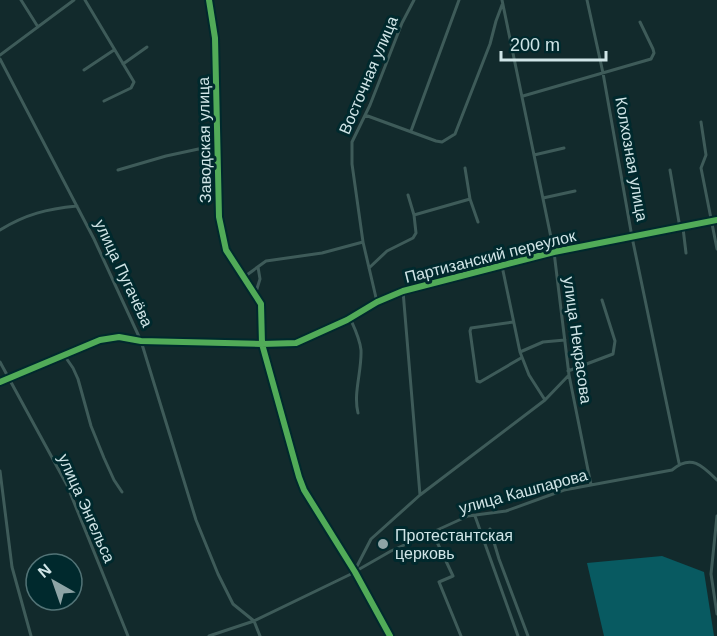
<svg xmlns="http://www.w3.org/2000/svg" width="717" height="636" viewBox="0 0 717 636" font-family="Arial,sans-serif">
  <rect width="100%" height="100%" fill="#122a2c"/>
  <path fill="#085a61" d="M662,556L704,572L714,636H604L587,563Z"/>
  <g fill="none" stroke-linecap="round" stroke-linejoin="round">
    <path stroke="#3e5b59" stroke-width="3" d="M21,0L38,27
      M85,0L134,82L131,88L104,101
      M209,0L215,38L219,217L226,250L261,304L262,344L299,477L304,490L355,572L390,636
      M502,0L554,252L569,375L591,485
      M587,0L603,73L632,237L679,463
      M0,55L74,0
      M0,59L94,239L141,341L196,520L218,574L233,604L254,621L260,636
      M123,64L147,47
      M84,70L114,50
      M523,96L651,59L654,53L653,49L640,22
      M365,115L436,141L442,142L455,134L490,44L496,21L502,5
      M701,122L706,155L701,168L717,249
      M411,131L459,0
      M534,155L564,148
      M465,168L470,199L478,222
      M118,170L166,156L217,145
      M670,170L680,228
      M408,195L414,215
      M543,198L575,191
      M683,228L686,253
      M0,230C26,214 47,209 77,206
      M502,266L520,352L543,342L565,340
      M369,268L387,251L413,238L416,233L414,215L470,199
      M244,277L266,261L322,253L363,242
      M403,291L420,495
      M255,295L260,279L258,267
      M377,302L363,242L352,164V142L370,105L402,23L414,0
      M350,318C355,329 360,339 361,350C362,371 353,393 358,413
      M513,322L471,328L470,331L477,381L480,382L521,358
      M520,352L529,375L545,400
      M64,355L73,368L78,379L91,426L104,458L114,480L122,492
      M0,362L67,485L128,636
      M568,371L613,354L615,341L602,300
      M0,382L100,340L119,337L141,341L262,344L296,343L347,320L377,302L403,291L554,252L717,220
      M0,471L12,567L31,636
      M475,516L518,636
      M717,516L711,574L717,614
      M490,529L499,559L528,636
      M425,536L437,542L453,576L439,582L461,636
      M355,570L371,539L420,495L545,400L569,375
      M209,636L254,621L349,575L391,551L468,516L506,511L564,490L672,470C691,454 702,465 717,480"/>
    <defs>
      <path id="cycleway" d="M209,0L215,38L219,217L226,250L261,304L262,344L299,477L304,490L355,572L390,636
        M0,382L100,340L119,337L141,341L262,344L296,343L347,320L377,302L403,291L554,252L717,220"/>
    </defs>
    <use href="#cycleway" stroke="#00292d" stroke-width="10"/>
    <use href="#cycleway" stroke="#51ab58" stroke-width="6"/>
  </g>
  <circle fill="#8ea4a6" stroke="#00292d" stroke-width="2" cx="383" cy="544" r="6"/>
  <g text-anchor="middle" stroke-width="6" stroke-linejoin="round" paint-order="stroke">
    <g font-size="16" fill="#d0e5e7" stroke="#00292d">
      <text transform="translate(368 75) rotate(-67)" y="6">Восточная улица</text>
      <text transform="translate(204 140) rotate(-91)" y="6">Заводская улица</text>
      <text transform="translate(632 159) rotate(80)" y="6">Колхозная улица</text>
      <text transform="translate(490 256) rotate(-14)" y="6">Партизанский переулок</text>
      <text transform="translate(124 273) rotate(65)" y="6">улица Пугачёва</text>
      <text transform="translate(578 340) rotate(82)" y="6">улица Некрасова</text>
      <text transform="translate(523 491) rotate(-15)" y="6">улица Кашпарова</text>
      <text transform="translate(87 508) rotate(66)" y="6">улица Энгельса</text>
    </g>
    <g font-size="16" fill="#d0e5e7" stroke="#00292d" text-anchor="start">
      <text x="395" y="541">Протестантская<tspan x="395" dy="18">церковь</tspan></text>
    </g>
  </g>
  <g transform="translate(54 582) rotate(320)"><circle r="28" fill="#00292d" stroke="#537477" stroke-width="1.5"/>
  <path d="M0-4.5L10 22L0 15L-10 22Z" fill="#8ea4a6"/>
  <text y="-9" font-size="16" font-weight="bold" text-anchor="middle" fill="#d0e5e7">N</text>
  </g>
  <path d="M501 51v9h105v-9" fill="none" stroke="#d0e5e7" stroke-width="3"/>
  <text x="510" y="51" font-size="18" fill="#d0e5e7" stroke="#00292d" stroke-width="4.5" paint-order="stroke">200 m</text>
</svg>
